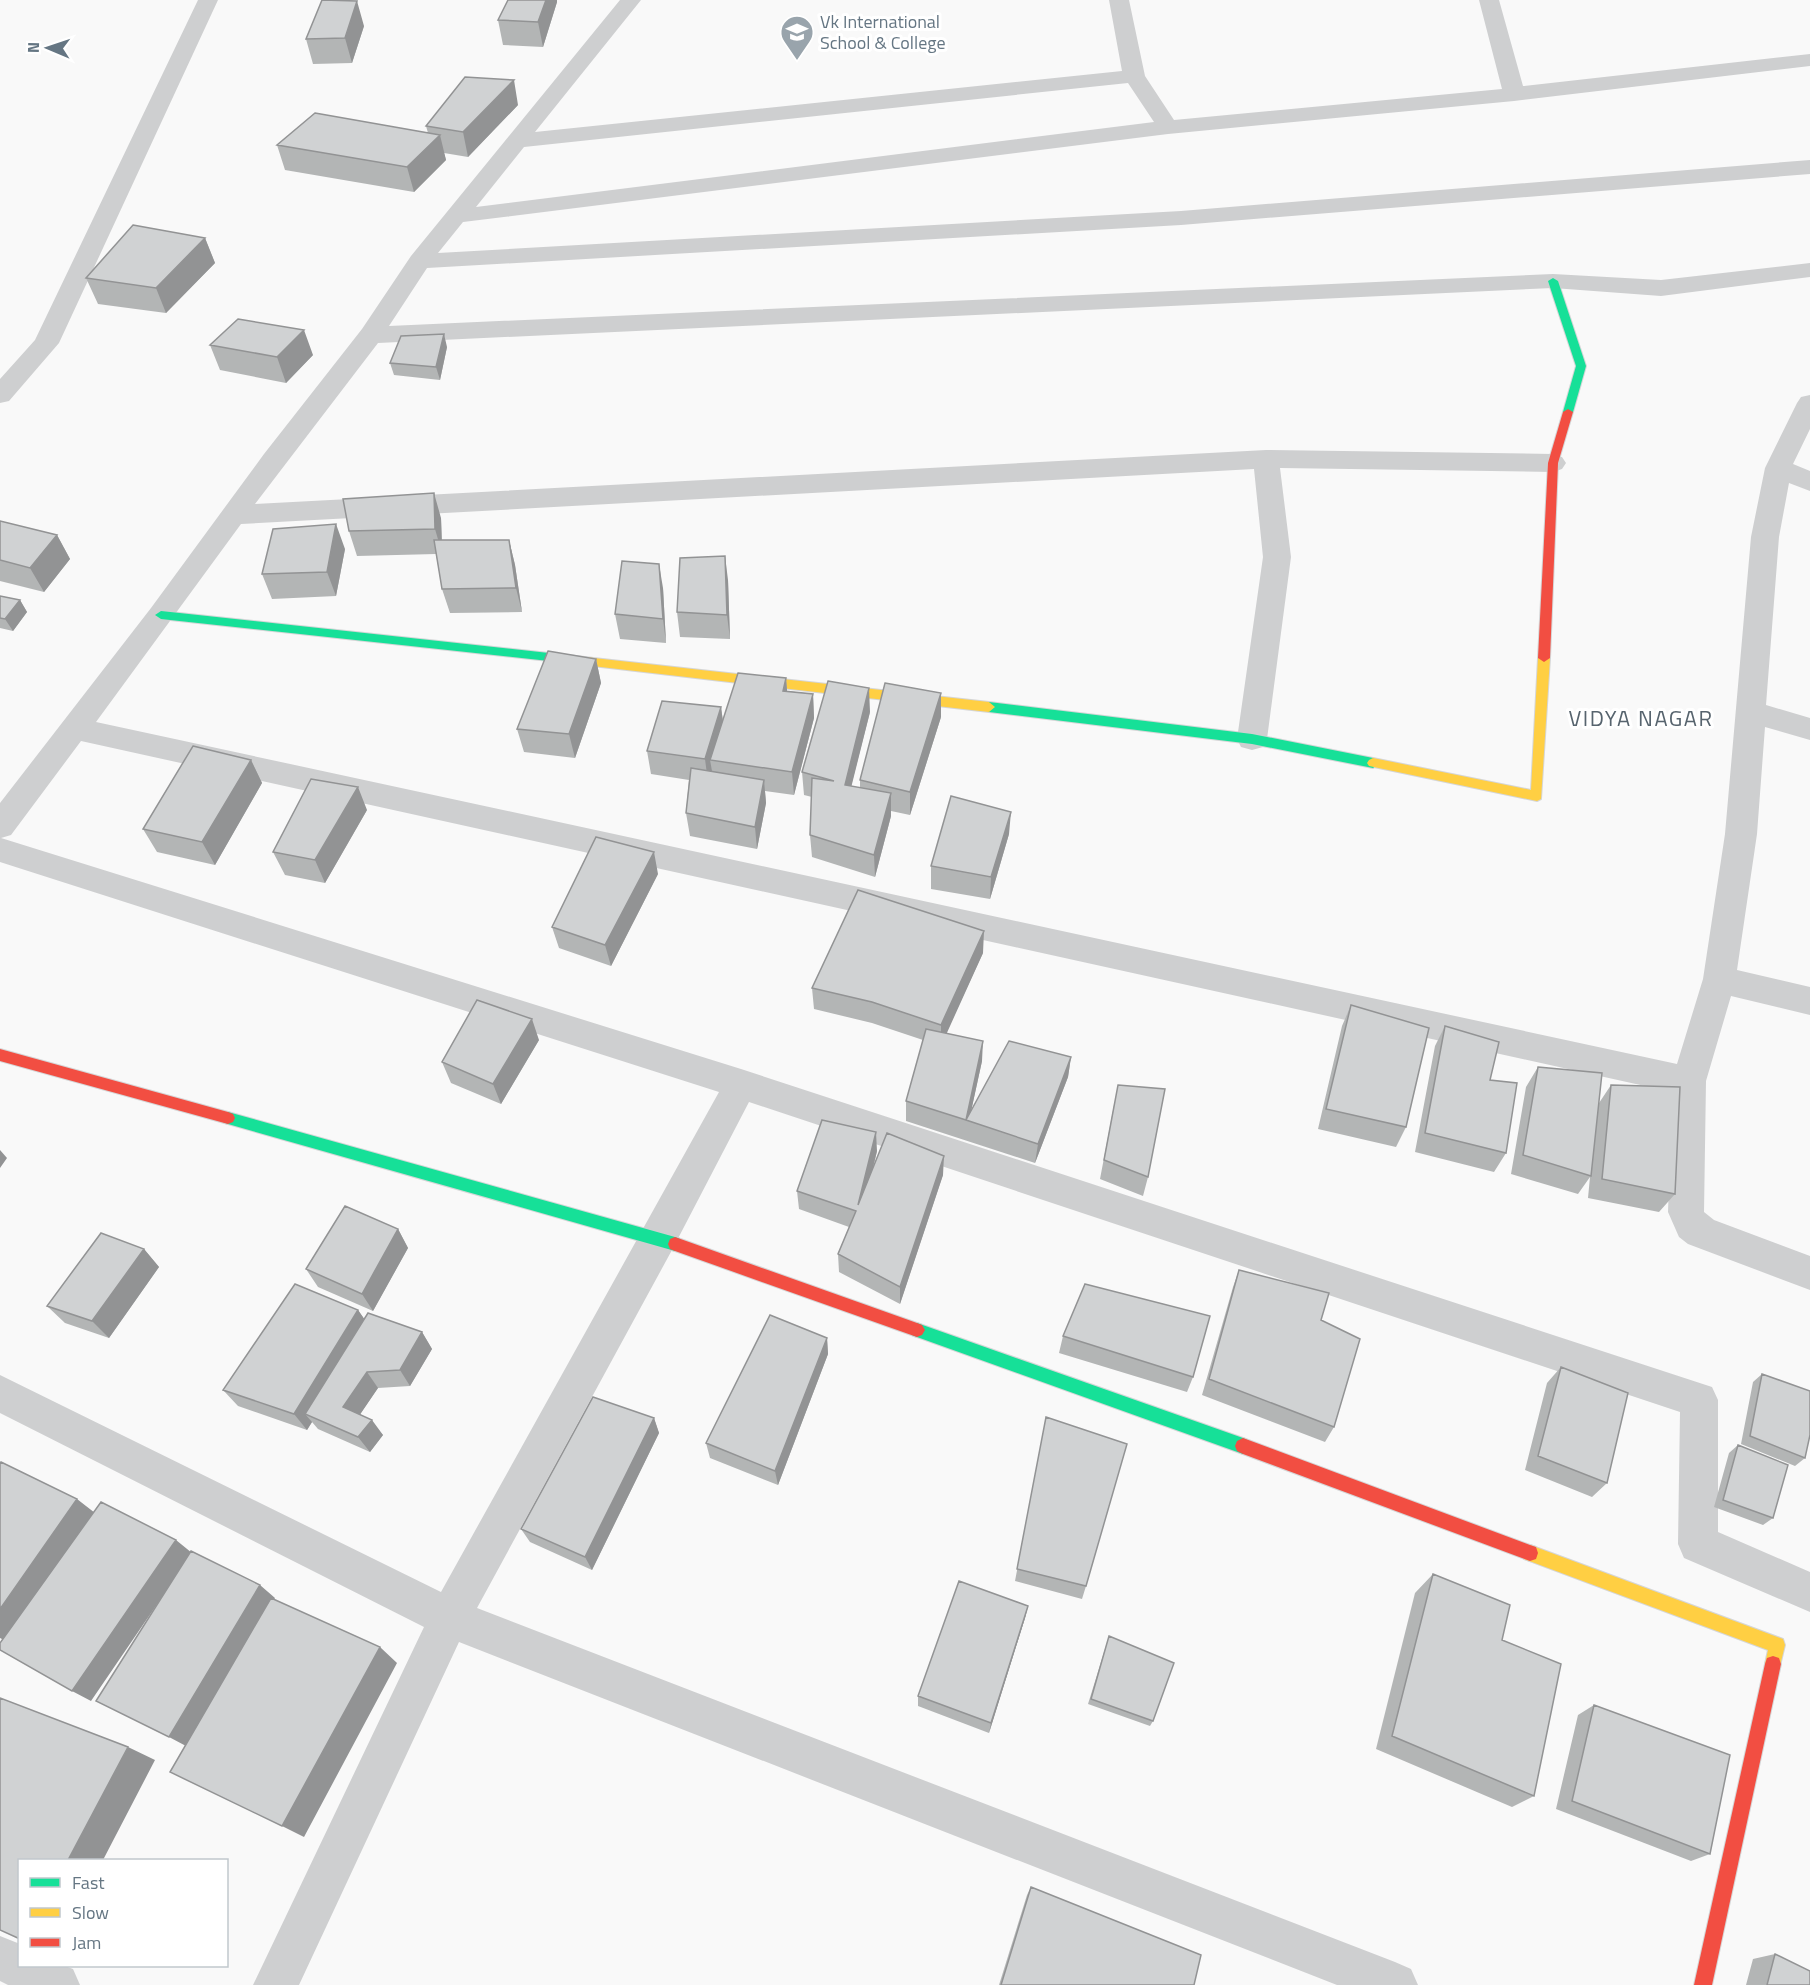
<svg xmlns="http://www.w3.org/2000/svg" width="1810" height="1985" viewBox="0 0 1810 1985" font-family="'Titillium Web',sans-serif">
  <rect width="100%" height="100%" fill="#f9f9f9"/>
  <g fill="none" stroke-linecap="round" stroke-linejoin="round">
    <defs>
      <path id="fast" d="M1553,278L1558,281L1586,366L1573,412L1568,415L1563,412L1576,366L1548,281Z
        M161,611L558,654L564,658L558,662L161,619L155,615Z
        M989,702L1252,734L1373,758L1379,763L1373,768L1252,744L989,712L983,707Z
        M228,1112L675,1237L680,1239L682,1244L680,1249L675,1251L228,1124L223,1122L221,1118L223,1114Z
        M917,1323L1243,1438L1249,1441L1251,1446L1249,1451L1243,1454L917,1337L912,1335L909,1330L912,1325Z"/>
      <path id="slow" d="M558,654L989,702L995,707L989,712L558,662L552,658Z
        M1544,654L1550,658L1541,799L1537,801L1369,766L1367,763L1369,760L1373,758L1531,790L1538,658Z
        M1530,1545L1783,1639L1785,1645L1779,1670L1773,1672L1767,1670L1765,1664L1768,1650L1524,1559L1522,1553L1524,1547Z"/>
      <path id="jam" d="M1568,409L1573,412L1558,463L1550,658L1544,662L1538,658L1548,463L1563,412Z
        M0,1049L228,1112L233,1114L235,1118L233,1122L228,1124L0,1061Z
        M675,1237L917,1323L922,1325L925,1330L922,1335L917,1337L675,1251L670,1249L668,1244L670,1239Z
        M1243,1438L1530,1545L1536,1547L1538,1553L1536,1559L1530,1561L1243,1454L1237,1451L1235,1446L1237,1441Z
        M1773,1656L1779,1658L1781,1664L1712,1985H1694L1765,1664L1767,1658Z"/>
    </defs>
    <use href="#fast" stroke="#d5d6d7" stroke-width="2"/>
    <use href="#slow" stroke="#d5d6d7" stroke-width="2"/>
    <use href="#jam" stroke="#d5d6d7" stroke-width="2"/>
    <path fill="#cecfd0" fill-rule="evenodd" d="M198,0H218L59,343L9,401L0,403V379L35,340Z
      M620,0H641L535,132L1122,71L1109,0H1129L1145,76L1174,120L1502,89L1479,0H1499L1523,86L1810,54V66L1514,101L1168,134L463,222L438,253L1181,211L1810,160V174L1181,225L427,268L389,326L1553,274L1661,280L1810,263V277L1661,296L1553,288L378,343L255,504L1266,450L1553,454L1562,457L1566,463L1562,469L1553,472L1280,468L1291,557L1267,739L1263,747L1252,750L1241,747L1237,739L1263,557L1254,469L241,524L96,722L1677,1064L1703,979L1725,834L1751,537L1765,468L1797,403L1801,397L1810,395V429L1793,464L1810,471V491L1789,483L1779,537L1766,705L1810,718V740L1765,727L1757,834L1737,970L1810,987V1015L1731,996L1706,1081L1704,1212L1714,1220L1810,1256V1290L1688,1244L1679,1237L1668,1212L1672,1092L81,741L11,835L1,838L741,1069L1712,1387L1718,1400V1532L1810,1572V1612L1684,1558L1678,1544L1680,1412L749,1102L672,1250L477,1608L1395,1962L1411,1969L1418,1985H1337L459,1642L299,1985H253L424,1627L0,1413V1375L441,1592L719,1092L0,862V803L151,608L264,454L362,329L411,256ZM1128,83L1154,122L476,207L524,147Z
      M0,1936L20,1944V1966H65L73,1969L80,1985H8L0,1981Z"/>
    <use href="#fast" fill="#16e098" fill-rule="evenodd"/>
    <use href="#slow" fill="#ffcf43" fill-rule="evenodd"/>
    <use href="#jam" fill="#f24e42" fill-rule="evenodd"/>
  </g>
  <path fill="#b3b5b5" d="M508,0H557V2L543,47L503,45L498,20Z
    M364,26L352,63L313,64L306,39Z
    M518,105L468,157L444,153L446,160L414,192L285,170L277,145L428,133L426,126Z
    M205,238L215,263L166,313L98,304L86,278Z
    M210,345L313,355L286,383L220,370Z
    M447,347L440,380L394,375L390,363Z
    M441,518L442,540H509L515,565L522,612L450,613L442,589L436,554L357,556L349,531Z
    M0,521L57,535L70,559L44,592L0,581Z
    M345,549L336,596L272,599L262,574Z
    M728,580L730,639L680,637L677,612Z
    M663,588L666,643L620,639L615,614Z
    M0,596L20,600L27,612L13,631L0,628Z
    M596,659L601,683L575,758L524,752L517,729Z
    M786,678L787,691L813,694L814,718L794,795L765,791L766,803L757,849L690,836L686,813L689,780L651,774L647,751L721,707L723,721Z
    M870,712L851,786L860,788V780L941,717L910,815L891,811V816L875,877L812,857L810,835L812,797L804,795L802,772Z
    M251,760L262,783L215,865L157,852L143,829Z
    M367,810L325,883L285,875L273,852Z
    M1009,834L990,899L931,889V866Z
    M658,874L611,966L559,948L552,927Z
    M983,953L946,1033L982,1061L971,1111L1071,1057L1068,1077L1035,1163L906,1121V1101L923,1040L872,1023L814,1009L812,988Z
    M1351,1005L1406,1127L1396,1147L1318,1129L1342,1026Z
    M1445,1026L1490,1080L1506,1153L1494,1172L1415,1152L1435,1046Z
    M539,1040L501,1104L451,1083L442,1062Z
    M1538,1067L1599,1103L1611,1085L1675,1194L1659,1212L1588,1198L1590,1177L1578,1194L1511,1174L1526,1087Z
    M1114,1105L1148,1177L1143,1196L1100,1179Z
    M877,1151L873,1169L943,1175L900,1304L839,1272L838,1254L849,1227L799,1209L797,1191Z
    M398,1229L408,1248L373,1311L318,1287L306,1269Z
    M144,1249L159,1267L109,1338L65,1323L47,1306Z
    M1239,1270L1321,1320L1334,1427L1325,1442L1202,1395L1233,1287Z
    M358,1310L364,1319L422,1332L432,1349L410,1386L378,1388L360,1414L383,1435L370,1452L318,1429L312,1422L307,1430L238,1406L223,1390Z
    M1063,1336L1193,1377L1187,1392L1059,1353Z
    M827,1338L828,1354L778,1485L710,1458L706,1443Z
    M1561,1367L1607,1483L1592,1497L1525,1470L1547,1383Z
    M1762,1374L1805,1458L1795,1466L1741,1444L1753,1382Z
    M1046,1417L1086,1586L1082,1599L1015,1581Z
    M654,1418L659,1433L592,1570L530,1542L521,1529Z
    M1738,1445L1773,1518L1763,1525L1714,1507L1729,1453Z
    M1433,1574L1534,1796L1512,1807L1376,1749L1415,1593Z
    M1028,1606L1025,1618L989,1733L918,1706V1696Z
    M1109,1636L1153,1721L1150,1726L1088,1704Z
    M1594,1705L1710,1854L1691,1861L1556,1809L1578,1715Z
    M1031,1887L1194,1985H999L1027,1895Z
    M1775,1954L1810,1985H1746L1753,1959Z"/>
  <path fill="#929394" d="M546,0H557V2L543,47L538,22Z
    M357,1L364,26L352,63L345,38Z
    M514,80L518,105L468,157L463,132Z
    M440,135L446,160L414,192L407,167Z
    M205,238L215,263L166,313L156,288Z
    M304,330L313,355L286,383L277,357Z
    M444,334L447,347L440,380L436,367Z
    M434,493L441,518L442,553L435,529Z
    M336,524L345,549L336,596L327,572Z
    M57,535L70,559L44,592L30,568Z
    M509,540L515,565L522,612L516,588Z
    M725,556L728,580L730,639L727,615Z
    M659,564L663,588L666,643L663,619Z
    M20,600L27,612L13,631L5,619Z
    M596,659L601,683L575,758L569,734Z
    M786,678L788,702L783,691Z
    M869,688L870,712L846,808L845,785Z
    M941,693V717L910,815V792Z
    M813,694L814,718L794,795L792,772Z
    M721,707L724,730L710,760L712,771L708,782L705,759Z
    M251,760L262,783L215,865L202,842Z
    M764,780L766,803L757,849L755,827Z
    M358,787L367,810L325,883L315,860Z
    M891,793V816L875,877L874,855Z
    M1011,812L1009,834L990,899L991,877Z
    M654,852L658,874L611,966L605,945Z
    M984,931L983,953L941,1046V1025Z
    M532,1019L539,1040L501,1104L493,1084Z
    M983,1041L982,1061L969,1121L966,1120Z
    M1071,1057L1068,1077L1035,1163L1038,1144Z
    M876,1132L877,1151L859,1223L858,1205Z
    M0,1150L7,1158L0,1168Z
    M944,1156L943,1175L900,1304V1287Z
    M398,1229L408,1248L373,1311L362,1294Z
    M144,1249L159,1267L109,1338L92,1321Z
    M358,1310L370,1327L305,1414L312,1422L307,1430L294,1414Z
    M422,1332L432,1349L410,1386L400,1370Z
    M827,1338L828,1354L778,1485L775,1471Z
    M367,1372L378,1388L355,1422L343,1407Z
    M654,1418L659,1433L592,1570L585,1557Z
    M372,1420L383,1435L370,1452L358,1437Z
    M77,1499L95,1513L6,1641L0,1638V1609Z
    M176,1540L192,1553L91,1701L72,1691Z
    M260,1585L275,1598L186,1746L169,1737Z
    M1028,1606L1025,1618L989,1733L991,1723Z
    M380,1647L397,1663L304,1837L282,1826Z
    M128,1747L155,1760L103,1860H68Z"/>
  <path fill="#d0d2d3" stroke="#929394" stroke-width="1.5" d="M322,0L357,1L345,38L306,39Z
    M508,0H546L538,22L498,20Z
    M465,77L514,80L463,132L426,126Z
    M315,113L440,135L407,167L277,145Z
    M133,225L205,238L156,288L86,278Z
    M238,319L304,330L277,357L210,345Z
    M444,334L436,367L390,363L401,336Z
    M434,493L435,529L349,531L343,499Z
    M0,521L57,535L30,568L0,560Z
    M336,524L327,572L262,574L273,529Z
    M434,540H509L516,588L442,589Z
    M725,556L727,615L677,612L680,558Z
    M622,561L659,564L663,619L615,614Z
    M0,596L20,600L5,619L0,618Z
    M548,651L596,659L569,734L517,729Z
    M738,673L786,678L783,691L813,694L792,772L710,760Z
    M828,681L869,688L845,785L891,793L874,855L810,835L812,778L834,781L802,772Z
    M885,683L941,693L910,792L860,780Z
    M662,701L721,707L705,759L647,751Z
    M193,746L251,760L202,842L143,829Z
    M691,768L764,780L755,827L686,813Z
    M311,779L358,787L315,860L273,852Z
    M951,796L1011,812L991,877L931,866Z
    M596,837L654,852L605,945L552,927Z
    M858,890L984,931L941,1025L872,1002L812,988Z
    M477,1000L532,1019L493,1084L442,1062Z
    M1351,1005L1429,1028L1406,1127L1326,1109Z
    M1445,1026L1499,1042L1490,1080L1517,1083L1506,1153L1425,1133Z
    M926,1029L983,1041L966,1120L906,1101Z
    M1009,1041L1071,1057L1038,1144L966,1120Z
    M1538,1067L1602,1073L1591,1176L1523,1155Z
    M1118,1085L1165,1089L1148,1177L1104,1160Z
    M1611,1085L1680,1087L1675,1194L1602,1179Z
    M822,1120L876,1132L858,1205L887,1133L944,1156L900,1287L838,1254L856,1211L797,1191Z
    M345,1206L398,1229L362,1294L306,1269Z
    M101,1233L144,1249L92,1321L47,1306Z
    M1239,1270L1329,1293L1321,1320L1360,1339L1334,1427L1209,1379Z
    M295,1284L358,1310L294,1414L223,1390Z
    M1085,1284L1210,1316L1193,1377L1063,1336Z
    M368,1313L422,1332L400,1370L367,1372L343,1407L372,1420L358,1437L305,1414Z
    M770,1315L827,1338L775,1471L706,1443Z
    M1561,1367L1628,1393L1607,1483L1538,1456Z
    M1762,1374L1810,1391V1435L1805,1458L1750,1436Z
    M593,1397L654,1418L585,1557L521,1529Z
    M1046,1417L1127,1444L1086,1586L1017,1569Z
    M1738,1445L1788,1465L1773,1518L1723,1500Z
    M1,1462L77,1499L0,1609V1464Z
    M101,1502L176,1540L72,1691L0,1650V1643Z
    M191,1551L260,1585L169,1737L96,1701Z
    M1433,1574L1510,1605L1502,1640L1561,1664L1534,1796L1392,1736Z
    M959,1581L1028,1606L991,1723L918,1696Z
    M271,1598L380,1647L282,1826L170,1772Z
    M1109,1636L1174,1663L1153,1721L1091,1699Z
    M0,1698L128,1747L68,1860H20V1939L0,1930Z
    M1594,1705L1730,1755L1710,1854L1572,1801Z
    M1031,1887L1201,1955L1194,1985H1001Z
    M1775,1954L1810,1971V1985H1767Z"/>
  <defs>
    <symbol id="university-pin" viewBox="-11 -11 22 30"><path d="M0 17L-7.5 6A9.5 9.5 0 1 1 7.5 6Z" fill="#99a4ac" stroke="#fff"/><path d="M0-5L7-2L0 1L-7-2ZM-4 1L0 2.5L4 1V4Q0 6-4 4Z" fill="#fff"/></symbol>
  </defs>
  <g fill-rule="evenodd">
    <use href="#university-pin" x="778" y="13" width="38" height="52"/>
  </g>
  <g text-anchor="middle" stroke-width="6" stroke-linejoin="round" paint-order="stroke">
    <g font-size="18" fill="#657683" stroke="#fff" text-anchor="start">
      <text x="820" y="28">Vk International<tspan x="820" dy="21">School &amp; College</tspan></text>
    </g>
    <g font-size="22" letter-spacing="1.5" fill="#57646e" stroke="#fff">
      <text x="1641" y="726">VIDYA NAGAR</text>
    </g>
  </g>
  <rect x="18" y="1859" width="210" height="108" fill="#ffffff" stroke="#c1c8cd" stroke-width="1.5"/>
  <rect x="30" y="1878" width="30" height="9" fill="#16e098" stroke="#c1c8cd" stroke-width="1.5"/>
  <text x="72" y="1889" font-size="18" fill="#657683">Fast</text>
  <rect x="30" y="1908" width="30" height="9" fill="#ffcf43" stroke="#c1c8cd" stroke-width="1.5"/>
  <text x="72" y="1919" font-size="18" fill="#657683">Slow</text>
  <rect x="30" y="1938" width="30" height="9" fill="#f24e42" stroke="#c1c8cd" stroke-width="1.5"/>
  <text x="72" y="1949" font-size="18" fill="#657683">Jam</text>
  <g transform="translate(48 48) rotate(272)" stroke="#ffffff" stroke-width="4.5" paint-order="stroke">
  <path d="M0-4.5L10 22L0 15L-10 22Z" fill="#657683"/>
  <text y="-9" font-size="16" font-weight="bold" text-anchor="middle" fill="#657683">N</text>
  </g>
</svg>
